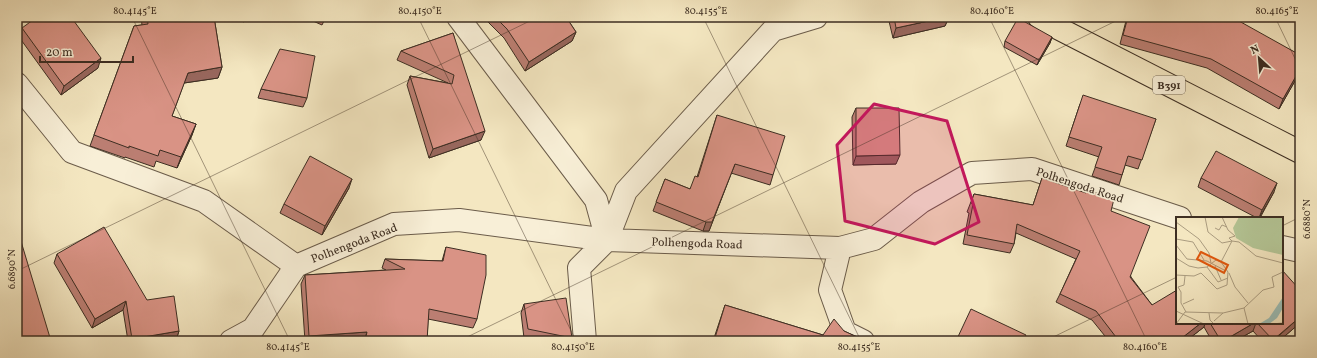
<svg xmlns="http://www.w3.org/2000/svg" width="1317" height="358" viewBox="0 0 1317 358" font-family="Vollkorn,serif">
  <rect width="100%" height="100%" fill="#f4e7c1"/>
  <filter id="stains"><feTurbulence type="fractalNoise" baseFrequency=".005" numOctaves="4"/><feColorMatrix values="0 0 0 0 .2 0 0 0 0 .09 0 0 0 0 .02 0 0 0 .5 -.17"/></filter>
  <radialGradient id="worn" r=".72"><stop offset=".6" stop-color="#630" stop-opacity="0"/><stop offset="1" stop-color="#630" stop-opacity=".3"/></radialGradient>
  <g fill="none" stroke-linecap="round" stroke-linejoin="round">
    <defs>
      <path id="minor" d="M458,17L596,200L607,240
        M17,84L72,152L204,201L296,266
        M1282,247L1300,251
        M840,248L830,290L845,332L863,341
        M231,341L253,329L296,266L394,224L459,220L607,240L840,248L874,239L921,202L972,173L1032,169L1180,218
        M585,341L579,268L607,240L626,191L773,30L816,17"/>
      <path id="major" d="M1039,17L1044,21L1300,152"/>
    </defs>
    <use href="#minor" stroke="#6b5c4a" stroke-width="24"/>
    <use href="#major" stroke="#3d2e22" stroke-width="24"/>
    <use href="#minor" stroke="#f8efd7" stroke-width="22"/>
    <use href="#major" stroke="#f4e7c1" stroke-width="22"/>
  </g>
  <path fill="#bb7e72" stroke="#3d2e22" d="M141,17H214L222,67L218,78L184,83L172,116L196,124L192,135L177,168L156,161L154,167L125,157V158L90,146L134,26L142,25Z
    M233,17H246L244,22Z
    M304,17H326L322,25Z
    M483,17H566L576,32L572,41L525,71L504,38Z
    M888,17H949L945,26L893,38Z
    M1127,17H1224L1300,55V72L1279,109L1207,68L1120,44Z
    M22,28L98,68L61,95L19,37Z
    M453,33L481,140L429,158L407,85L410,76L448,83L397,60L401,51Z
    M1052,37L1050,43L1037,65L1004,47L1005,41Z
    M261,89L307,98L303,107L258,98Z
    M1080,104L1156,119L1138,169L1125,165L1119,185L1092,176L1099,157L1066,146Z
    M856,108L896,164L853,165L852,117Z
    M717,115L773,175L770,185L731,173L709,231H703L653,211L665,179L690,189L697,177Z
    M1042,178L1111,211L1131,277L1152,305L1177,323H1282L1300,290V323L1279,341H1262L1253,331L1235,341H1212L1204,327L1186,341H1109L1092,320L1056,302L1060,294L1076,259L1016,233L1014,244L1010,253L963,244L969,213L967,212L974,194L1033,205Z
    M1201,178L1274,192L1260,218H1257L1198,187Z
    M349,188L322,235L280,213L284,204Z
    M446,247L477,319L473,328L428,319L427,341H305L301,284L305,275L386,270L382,268L385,259L442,261Z
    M57,254L147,300L179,331L176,340L169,341H128L123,310L92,328L54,263Z
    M524,304L572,338L571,341H537L524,338L521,313Z
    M725,305L823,335L844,331L866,341H713Z"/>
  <path fill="#98675d" stroke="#3d2e22" d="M947,17H949L945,26L893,38L896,28Z
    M576,32L572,41L525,71L529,62Z
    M1052,37L1050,43L1037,65L1039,60Z
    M101,58L98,68L61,95L64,86Z
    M222,67L218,78L184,83L188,73Z
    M1300,69V72L1279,109L1283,99Z
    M196,124L192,135L177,168L181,157Z
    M485,131L481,140L429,158L433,149Z
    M900,155L896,164L853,165L856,156Z
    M735,164L709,231H703L706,222Z
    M352,179L349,188L322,235L325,226Z
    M1277,183L1274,192L1259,218L1262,210Z
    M126,301L123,310L92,328L95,319Z
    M1300,317V323L1279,341H1273Z
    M1201,323H1205L1204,327L1186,341H1178Z
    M1254,323H1256L1253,331L1235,341H1223Z
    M179,331L176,340L169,341H132V339Z
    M367,332L364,341H307L309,336Z"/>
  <path fill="#d99385" stroke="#3d2e22" d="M37,17H71L101,58L64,86L22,28Z
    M147,17H214L222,67L188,73L172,116L196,124L181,157L160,150L158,156L129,146V148L94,135L134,26L148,24Z
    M495,17H566L576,32L529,62L507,29Z
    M894,17H947L896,28Z
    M1128,17H1224L1239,21L1300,55V69L1283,99L1211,59L1123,35Z
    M1018,18L1052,37L1039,60L1005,41Z
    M453,33L485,131L433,149L410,76L452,84L454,75L401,51Z
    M280,49L315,56L307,98L261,89Z
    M1083,95L1156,119L1142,160L1128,156L1122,175L1095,167L1102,147L1069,137Z
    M856,108H899L900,155L856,156Z
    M717,115L785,136L773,175L735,164L712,222H706L656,202L665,179L690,189L695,176L698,177Z
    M1216,151L1277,183L1262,210L1201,178Z
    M310,156L352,179L325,226L284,204Z
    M1042,178L1086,193L1087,190L1114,199L1111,211L1150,226L1130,277L1152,305L1177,290V323H1201L1178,341H1119L1096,311L1060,294L1080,251L1017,224L1014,244L967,235L973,204L971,203L974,194L1033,205Z
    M104,227L147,300L174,296L179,331L132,339L126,301L95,319L57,254Z
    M17,228L51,341H17Z
    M446,247L486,255V275L477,319L429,309L427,341H365L367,332L309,336L305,275L405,269L385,259L443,261Z
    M1282,270L1300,290V317L1273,340L1257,323H1282Z
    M566,298L572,338L528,329L524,304Z
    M725,305L823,335L834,319L844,331L866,341H714Z
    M971,309L1026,335L1023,341H956Z
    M1210,323H1254L1223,341H1221Z"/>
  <path fill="#c2185b" fill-opacity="0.2" stroke="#c2185b" stroke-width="3" stroke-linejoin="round" d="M874,104L947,121L979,222L935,244L845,221L837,145Z"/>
  <path fill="none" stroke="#3d2e22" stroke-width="1" stroke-opacity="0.45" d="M132,17L290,341M418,17L576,341M703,17L861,341M989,17L1147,341M1275,17L1300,69M1282,226L1300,217M17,271L538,17M459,341L1124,17M1045,341L1177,277"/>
  <g text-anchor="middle" stroke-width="3.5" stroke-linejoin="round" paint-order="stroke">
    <rect fill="#f8efd7" stroke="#756858" stroke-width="1" x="1153" y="76" width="32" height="18" rx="3"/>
    <g font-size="11" font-weight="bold" fill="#3d2e22">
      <text x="1169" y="89">B391</text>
    </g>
    <g font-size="12" fill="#3d2e22" stroke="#f8efd7">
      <text transform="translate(1080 185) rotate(18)" y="4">Polhengoda Road</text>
      <text transform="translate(354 243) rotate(-21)" y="4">Polhengoda Road</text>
      <text transform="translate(697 243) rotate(2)" y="4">Polhengoda Road</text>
    </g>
  </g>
  <g transform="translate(1176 217)">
    <rect width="107" height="107" fill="#f4e7c1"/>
    <path d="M63,0H107V38L77,31L60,21L57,11Z" fill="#b5c797"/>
    <path d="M107,80V91L101,101L93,107H83L93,101Z" fill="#9cbfb8"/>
    <path fill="none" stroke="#ab9d81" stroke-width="1" d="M29,0L32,15L46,26L56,24L53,21L59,19L52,13L46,0M0,5L23,22L33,36L35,46M39,11L43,13L46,8L51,10M0,22L17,25L28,43M0,28L11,42L31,44L50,54M0,41L13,49L22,51L31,50L40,43L45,45M39,49L45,63M31,50L42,65L52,61M53,56L59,70L72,86M0,58L18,59L25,56L41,72L51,68L52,55L45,45L56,24L63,25L80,39L107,46M9,59L8,68L2,70L5,75V86L10,95M7,87L18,82M68,91L72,107M0,94L28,107M33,96L34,103L38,107M38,104L47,96M0,107L9,95L47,96L68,91L87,73L98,70L96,60L107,55M95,107L107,106"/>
    <path fill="#df570d" fill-opacity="0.15" stroke="#df570d" stroke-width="2" d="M25,35L52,48L48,56L21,42Z"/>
    <rect width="107" height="107" fill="none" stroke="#3d2e22" stroke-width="2"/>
  </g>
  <rect width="1317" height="358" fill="none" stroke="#f4e7c1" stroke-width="44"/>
  <g transform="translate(1259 58) rotate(334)" stroke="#f8efd7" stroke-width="3" paint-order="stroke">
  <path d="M0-3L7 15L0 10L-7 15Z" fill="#3d2e22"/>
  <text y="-6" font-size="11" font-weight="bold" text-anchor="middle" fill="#3d2e22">N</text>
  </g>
  <path d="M40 56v6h93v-6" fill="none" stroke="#3d2e22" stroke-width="2"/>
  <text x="46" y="56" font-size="12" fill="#3d2e22" stroke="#f8efd7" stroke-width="3" paint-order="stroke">20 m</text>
  <rect x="22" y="22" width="1273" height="314" fill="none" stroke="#3d2e22" stroke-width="1.5"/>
  <g font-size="10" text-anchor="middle" fill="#3d2e22">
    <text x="135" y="14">80.4145°E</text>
    <text x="420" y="14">80.4150°E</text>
    <text x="706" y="14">80.4155°E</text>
    <text x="992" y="14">80.4160°E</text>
    <text x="1277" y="14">80.4165°E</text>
    <text transform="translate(1306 219) rotate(-90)" y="4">6.6880°N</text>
    <text transform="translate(11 269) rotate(-90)" y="4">6.6890°N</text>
    <text x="288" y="350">80.4145°E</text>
    <text x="573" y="350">80.4150°E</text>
    <text x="859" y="350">80.4155°E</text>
    <text x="1145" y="350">80.4160°E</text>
  </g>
  <rect width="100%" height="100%" filter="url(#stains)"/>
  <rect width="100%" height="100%" fill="url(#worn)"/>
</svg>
